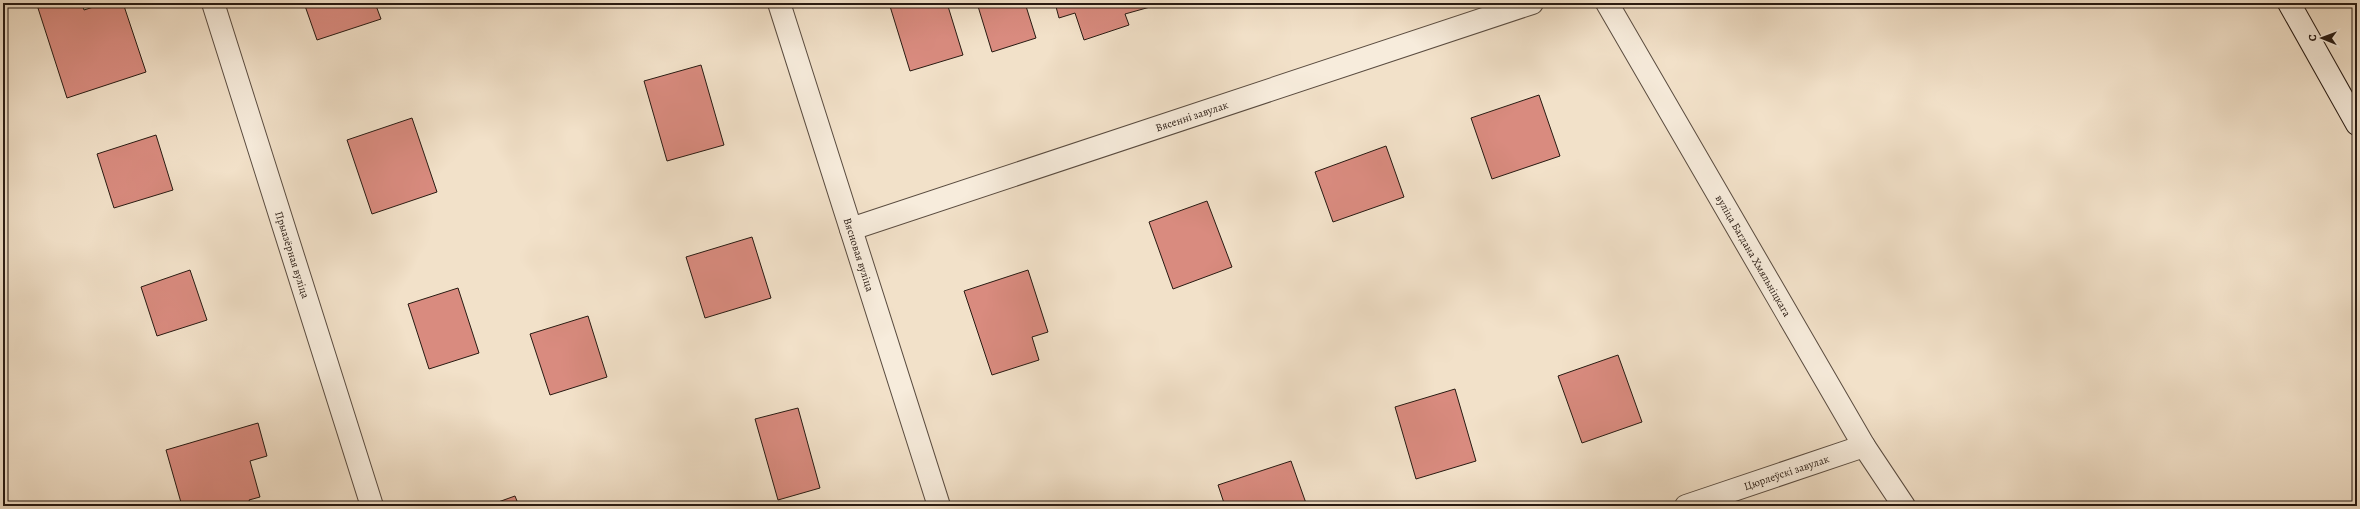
<svg xmlns="http://www.w3.org/2000/svg" width="2360" height="509" viewBox="0 0 2360 509" font-family="Alegreya,serif">
  <rect width="100%" height="100%" fill="#f2e1c9"/>
  <filter id="stains"><feTurbulence type="fractalNoise" baseFrequency=".005" numOctaves="4"/><feColorMatrix values="0 0 0 0 .2 0 0 0 0 .09 0 0 0 0 .02 0 0 0 .5 -.17"/></filter>
  <radialGradient id="worn" r=".72"><stop offset=".6" stop-color="#630" stop-opacity="0"/><stop offset="1" stop-color="#630" stop-opacity=".3"/></radialGradient>
  <path fill="#d98b7f" stroke="#281a12" d="M43,3H82L84,10L106,3H123L146,72L67,98L37,5Z
    M304,3H375L381,19L317,40Z
    M889,3H947L963,55L910,71Z
    M977,3H1025L1036,38L992,52Z
    M1055,3H1149L1150,7L1125,14L1129,25L1084,40L1075,13L1059,18Z
    M701,65L724,145L667,161L644,81Z
    M1539,95L1560,156L1492,179L1471,118Z
    M412,118L437,192L372,214L347,140Z
    M156,135L173,190L114,208L97,154Z
    M1386,146L1404,197L1333,222L1315,172Z
    M1207,201L1232,267L1173,289L1149,222Z
    M752,237L771,298L705,318L686,257Z
    M190,270L207,320L157,336L141,287Z
    M1028,270L1048,332L1032,337L1039,360L992,375L964,291Z
    M458,288L479,353L429,369L408,304Z
    M588,316L607,377L550,395L530,334Z
    M1618,355L1642,422L1582,443L1558,376Z
    M1455,389L1476,461L1416,479L1395,407Z
    M798,408L820,488L778,500L755,419Z
    M258,423L267,456L250,461L260,497L249,500L251,506H182L166,450Z
    M1291,461L1307,506H1225L1218,485Z
    M515,496L519,506H487Z"/>
  <g fill="none" stroke-linecap="round" stroke-linejoin="round">
    <defs>
      <g id="street">
        <path id="s1" d="M213,3L372,506"/>
        <path id="s2" d="M779,3L939,506"/>
        <path id="s3" d="M1607,3L1864,446L1904,506"/>
        <path id="s4" d="M851,229L1532,3"/>
        <path id="s5" d="M1686,506L1864,446"/>
      </g>
      <path id="secondary" d="M2289,3L2357,124"/>
    </defs>
    <use href="#street" stroke="#5a4c40" stroke-width="24"/>
    <use href="#secondary" stroke="#281a12" stroke-width="24"/>
    <use href="#street" stroke="#f7ecdc" stroke-width="22"/>
    <use href="#secondary" stroke="#f7ecdc" stroke-width="22"/>
  </g>
  <g text-anchor="middle" stroke-width="4" stroke-linejoin="round" paint-order="stroke">
    <g font-size="11" fill="#281a12" stroke="#f7ecdc">
      <text dy="4" stroke="none"><textPath href="#s4" startOffset="359">Вясенні завулак</textPath></text>
      <text dy="4" stroke="none"><textPath href="#s1" startOffset="264">Прыазёрная вуліца</textPath></text>
      <text dy="4" stroke="none"><textPath href="#s2" startOffset="264">Вясновая вуліца</textPath></text>
      <text dy="4" stroke="none"><textPath href="#s3" startOffset="292">вуліца Багдана Хмяльніцкага</textPath></text>
      <text dy="4" stroke="none"><textPath href="#s5" startOffset="106">Цюрлеўскі завулак</textPath></text>
    </g>
  </g>
  <rect width="2360" height="509" fill="none" stroke="#f2e1c9" stroke-width="16"/>
  <rect x="4" y="4" width="2352" height="501" fill="none" stroke="#281a12" stroke-width="2"/>
  <rect x="8" y="8" width="2344" height="493" fill="none" stroke="#281a12"/>
  <g transform="translate(2322 38) rotate(271)" stroke="#f7ecdc" stroke-width="3" paint-order="stroke">
  <path d="M0-3L7 15L0 10L-7 15Z" fill="#281a12"/>
  <text y="-6" font-size="11" font-weight="bold" text-anchor="middle" fill="#281a12">С</text>
  </g>
  <rect width="100%" height="100%" filter="url(#stains)"/>
  <rect width="100%" height="100%" fill="url(#worn)"/>
</svg>
